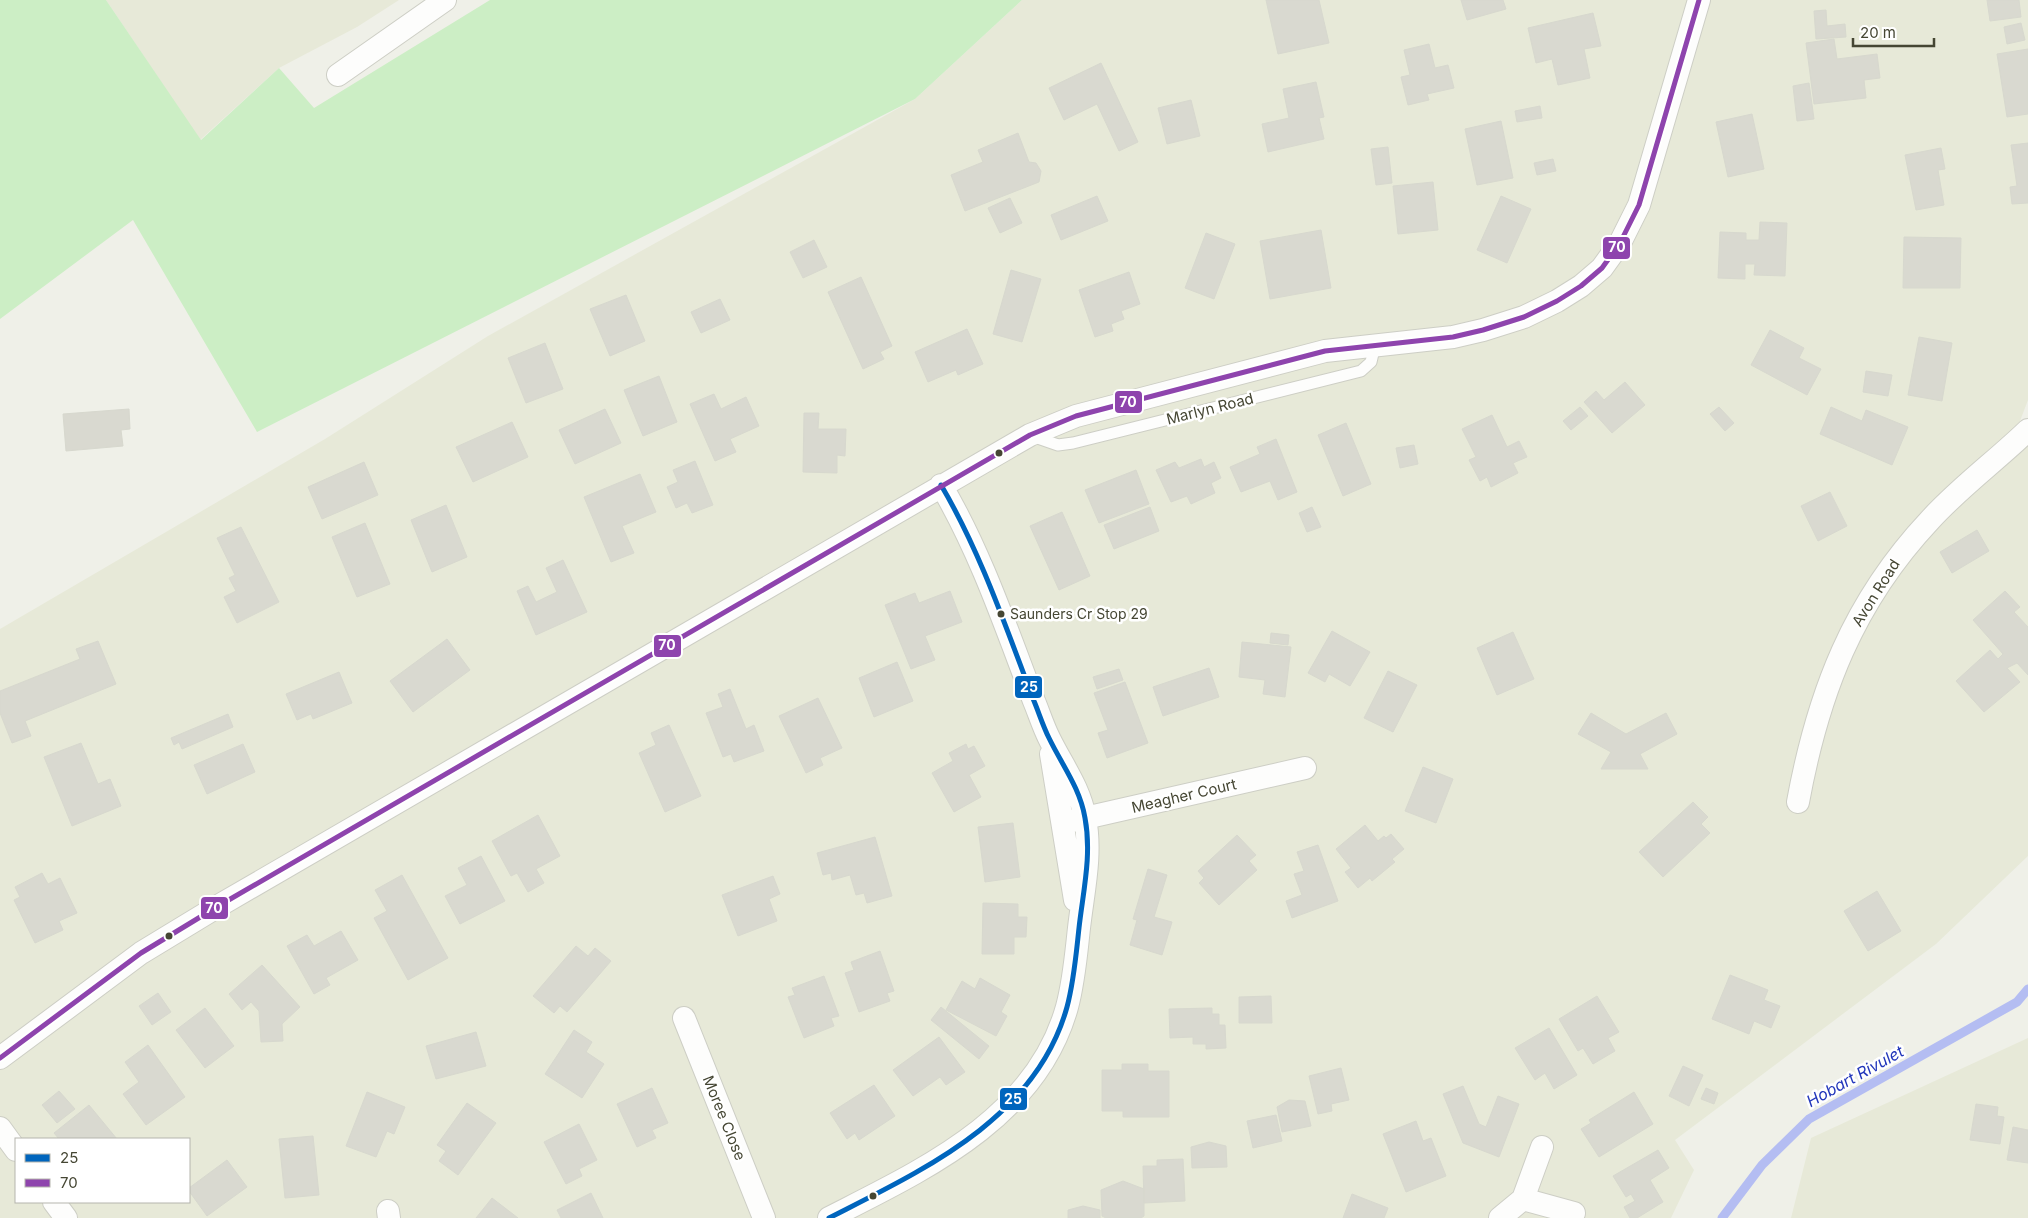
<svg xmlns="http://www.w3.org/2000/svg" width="2028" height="1218" viewBox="0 0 2028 1218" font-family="Inter,sans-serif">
  <rect width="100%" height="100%" fill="#eff0e8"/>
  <path fill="#e7e9d8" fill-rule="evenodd" d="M106,0H399L357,27L279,68L200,140Z
    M1022,0H2028V400L2020,421L2028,423V856L1936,944L1675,1140L1694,1170L1671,1218H0V629L325,439L488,336L915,99ZM16,1139H189V1202H16Z
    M2028,1038V1218H1791L1811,1138Z"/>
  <path fill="#cceec5" d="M0,0H106L201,140L279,68L314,108L490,0H1022L915,99L257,432L133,220L0,319Z"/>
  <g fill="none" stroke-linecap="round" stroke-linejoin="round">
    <path stroke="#b4bdf2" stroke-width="9" d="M1722,1218L1762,1165L1809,1119L2017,1002L2028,989"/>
  </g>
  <path fill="#d9d9d0" stroke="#d7d8ce" d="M1266,0H1319L1329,43L1278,54Z
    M1461,0H1503L1506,9L1467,20Z
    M1987,0H2019L2021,17L1990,21Z
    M1826,10L1827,26L1845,24L1846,37L1816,39L1814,11Z
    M1593,13L1601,46L1584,49L1590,78L1558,85L1552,59L1536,63L1528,28Z
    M2021,23L2025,40L2007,44L2004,27Z
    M1834,39L1837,59L1877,54L1880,78L1864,80L1866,98L1814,104L1806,43Z
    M1429,44L1435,68L1448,65L1454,88L1427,94L1429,100L1408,105L1401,77L1410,75L1404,50Z
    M2028,49V114L2007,117L1997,54Z
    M1101,63L1138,142L1119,151L1097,104L1064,120L1049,88Z
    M1316,82L1324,117L1319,118L1324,139L1268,152L1262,124L1289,118L1283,89Z
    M1809,83L1814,119L1797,121L1793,86Z
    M1191,100L1200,136L1167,144L1158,108Z
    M1540,106L1542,118L1517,122L1515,111Z
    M1752,114L1764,169L1728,177L1716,122Z
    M1501,121L1513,178L1477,185L1465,129Z
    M1018,133L1029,162L1036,163L1041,171L1039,182L965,211L951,175L983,162L978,150Z
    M2028,143V203L2012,204L2010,187L2017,186L2011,145Z
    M1388,147L1392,183L1376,185L1371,149Z
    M1941,148L1945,169L1938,170L1944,205L1916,210L1905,155Z
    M1553,159L1556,171L1537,175L1534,163Z
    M1433,182L1438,230L1398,234L1393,186Z
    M1097,196L1108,221L1061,240L1051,215Z
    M1501,196L1531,209L1507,263L1477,250Z
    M1010,198L1022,223L1000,233L988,208Z
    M1760,222L1787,223L1785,276L1754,275L1755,264H1745V279L1718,278L1720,232L1746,233V240H1759Z
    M1321,230L1331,288L1270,299L1260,241Z
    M1206,233L1235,244L1214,299L1185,288Z
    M1904,237L1961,238L1960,288H1903Z
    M814,240L827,267L803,278L790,252Z
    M1011,270L1041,279L1022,342L993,334Z
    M1129,272L1140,304L1121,311L1124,319L1111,324L1113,331L1095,337L1079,290Z
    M861,277L892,346L880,352L884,359L863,369L828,292Z
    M626,295L645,341L610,356L590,309Z
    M720,299L730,320L701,333L691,312Z
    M967,329L983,364L958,375L956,370L928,382L915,352Z
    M1770,330L1804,348L1799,358L1821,369L1807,395L1751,365Z
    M1919,337L1952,343L1942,401L1908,395Z
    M545,343L563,389L526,403L508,358Z
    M1866,371L1892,375L1888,396L1863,392Z
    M659,376L677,422L643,436L624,390Z
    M1625,382L1645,405L1612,433L1584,402L1596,391L1604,400Z
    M714,394L721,409L746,397L759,426L730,439L736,452L715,461L690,404Z
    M1580,407L1588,416L1571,430L1563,421Z
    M1719,407L1734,423L1725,431L1710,414Z
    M1831,407L1862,421L1866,410L1908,427L1892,465L1820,434Z
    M129,409L130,429L121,430L123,446L66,451L63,414Z
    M605,409L621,443L575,464L559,430Z
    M804,413H819L818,429H846L845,456L837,455V473L803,472Z
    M1492,415L1507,447L1519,441L1527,457L1513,463L1518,473L1491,487L1487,477L1480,481L1469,460L1476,457L1462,429Z
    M512,422L528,457L473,482L456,447Z
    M1346,423L1371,484L1343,496L1318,435Z
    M1276,439L1297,492L1278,500L1270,481L1241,492L1230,467L1260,454L1257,447Z
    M1414,445L1418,464L1400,468L1396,448Z
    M1201,459L1204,467L1214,462L1221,478L1211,483L1215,493L1191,504L1187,496L1171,502L1156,470L1175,462L1179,468Z
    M695,461L713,505L692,513L687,503L676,508L667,487L678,482L673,470Z
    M364,462L378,495L322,519L308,487Z
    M1136,470L1149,504L1099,523L1085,490Z
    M640,474L656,512L622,526L634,553L611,562L584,497Z
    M1830,492L1847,526L1818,541L1801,506Z
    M446,505L467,557L432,572L411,520Z
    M1150,507L1159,531L1114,549L1104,525Z
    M1312,507L1321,527L1307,532L1299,513Z
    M1062,512L1090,576L1059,590L1030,526Z
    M365,523L390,584L357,597L332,537Z
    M241,527L279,602L237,623L224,597L236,591L229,578L235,575L217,538Z
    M1977,530L1989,551L1952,573L1940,552Z
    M563,560L587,612L536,635L517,591L528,586L536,602L557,592L546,568Z
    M950,591L962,622L925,636L935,660L911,669L885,605L915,593L919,603Z
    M2005,591L2020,607L2014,612L2028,627V675L2017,663L2007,668L2020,682L1984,712L1956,681L1990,650L1998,659L2003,654L1973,620Z
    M1332,631L1370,652L1350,686L1329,674L1325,682L1308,673Z
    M1513,632L1534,679L1497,695L1477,648Z
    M1271,633L1289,635L1288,645L1270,643Z
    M447,639L470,670L413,712L390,681Z
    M98,641L116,684L25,721L31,736L12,743L0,713V691L80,659L76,649Z
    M1242,642L1291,647L1285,697L1263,694L1265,680L1239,677Z
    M897,662L913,701L874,717L859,678Z
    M1209,668L1219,697L1163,716L1153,687Z
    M1119,669L1123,680L1097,689L1093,677Z
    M1388,671L1417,685L1393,732L1364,718Z
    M339,672L352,703L313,719L311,714L297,720L286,694Z
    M1125,682L1148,743L1107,758L1098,733L1108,730L1094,693Z
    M730,689L746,729L754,725L764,751L734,762L731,754L723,757L706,713L723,707L718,694Z
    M818,698L842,748L820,758L823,765L806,773L779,716Z
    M1591,713L1626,734L1666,713L1677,734L1640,754L1648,769H1601L1611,752L1578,734Z
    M228,714L233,727L182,749L179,742L174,745L171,738Z
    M669,725L701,796L665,812L639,753L656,745L651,733Z
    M81,743L98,784L110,779L121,806L72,826L44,757Z
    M243,744L255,772L207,794L194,765Z
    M966,744L968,749L974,746L985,766L969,775L981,797L954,812L932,773L953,761L949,753Z
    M1423,767L1453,779L1436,823L1405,811Z
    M1693,802L1708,817L1701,824L1710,833L1663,877L1639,852Z
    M538,815L560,856L536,869L544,883L528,892L517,873L511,876L492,841Z
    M1013,823L1020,877L985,882L978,827Z
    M1365,825L1378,841L1384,836L1386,838L1391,834L1404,849L1392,859L1395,862L1372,881L1370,878L1358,888L1345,872L1351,868L1336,849Z
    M1237,835L1256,855L1249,861L1257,870L1219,905L1199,883L1204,878L1198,871Z
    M875,837L892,896L867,903L864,893L856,895L850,875L832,880L831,873L823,875L817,853Z
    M1318,845L1338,901L1292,918L1286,901L1302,895L1294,874L1304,871L1297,852Z
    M481,856L505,901L460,924L445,896L467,885L458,868Z
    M1148,869L1167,875L1154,917L1172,922L1162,955L1130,945L1137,920L1133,919Z
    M42,873L48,884L60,878L77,913L59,921L63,930L35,943L14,900L20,897L15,887Z
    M402,875L448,958L408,980L374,918L387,911L375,890Z
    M773,876L780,894L769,899L777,921L738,936L722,895Z
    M1877,891L1901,931L1868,951L1844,911Z
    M983,903L1018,904V917H1027L1026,937H1014V954H982Z
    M341,931L358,960L326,978L330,985L314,994L287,946L307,935L314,946Z
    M576,946L588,956L595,948L611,961L567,1012L560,1006L554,1013L533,996Z
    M880,951L894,991L887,993L890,1001L859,1012L845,973L854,970L851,962Z
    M262,965L300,1007L282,1024L283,1041L261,1042L259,1011L251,1002L242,1010L229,994Z
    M1730,975L1768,990L1764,1000L1780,1006L1771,1028L1754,1021L1749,1034L1712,1019Z
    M824,976L839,1016L831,1018L834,1026L804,1038L788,997L795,995L792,988Z
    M980,978L1010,995L1001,1012L1007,1016L996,1036L946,1010L962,981L975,989Z
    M158,993L171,1012L152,1025L139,1006Z
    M1271,996L1272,1023H1239V997Z
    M1597,996L1619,1032L1608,1038L1615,1051L1593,1064L1583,1048L1578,1051L1559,1019Z
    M941,1007L989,1046L979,1059L931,1020Z
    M205,1008L234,1046L205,1068L176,1030Z
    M1212,1008V1014H1219V1025H1225L1226,1048L1206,1049V1044H1193V1037L1170,1038L1169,1009Z
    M1549,1028L1577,1075L1554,1089L1545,1073L1535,1080L1515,1048Z
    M574,1030L592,1042L586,1052L604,1064L582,1098L545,1074Z
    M476,1032L486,1066L436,1079L426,1046Z
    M939,1037L965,1072L946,1085L940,1077L913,1096L893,1070Z
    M148,1045L185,1097L146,1125L123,1094L139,1082L125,1062Z
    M1122,1064H1148V1071H1169V1117H1123V1111H1102V1070H1122Z
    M1683,1066L1703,1075L1689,1106L1669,1096Z
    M1341,1068L1349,1100L1331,1104L1332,1111L1318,1114L1309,1076Z
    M874,1085L895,1116L859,1140L855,1133L847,1139L830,1113Z
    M1463,1086L1479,1124L1486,1127L1498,1096L1519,1104L1499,1157L1463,1143L1443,1094Z
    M652,1088L668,1123L652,1130L656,1138L637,1147L617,1104Z
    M1706,1088L1718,1093L1714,1104L1701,1099Z
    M59,1091L75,1109L57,1123L42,1105Z
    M367,1092L405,1107L394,1134L387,1131L376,1157L346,1146Z
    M1634,1092L1653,1124L1599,1157L1581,1129L1591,1123L1589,1120Z
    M1289,1100L1305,1101L1311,1126L1282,1132L1277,1107Z
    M467,1103L496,1123L458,1175L439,1161L446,1151L437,1145Z
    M1976,1104L1998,1107L1997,1116L2004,1117L2000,1144L1970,1140Z
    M89,1105L117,1139H59L54,1133Z
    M1276,1115L1282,1141L1253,1148L1247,1121Z
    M1416,1121L1423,1141L1431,1138L1446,1176L1406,1192L1383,1134Z
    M579,1124L597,1160L579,1169L582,1176L566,1184L544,1142Z
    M2013,1127L2028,1130V1163L2007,1160Z
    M313,1136L319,1195L285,1198L279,1139Z
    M1209,1142L1226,1146L1227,1167L1192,1168L1191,1147Z
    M1658,1150L1669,1168L1650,1180L1663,1202L1637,1218H1630L1624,1207L1635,1201L1631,1194L1626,1197L1613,1176Z
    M1183,1159L1185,1201L1144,1203L1143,1166H1157V1160Z
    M227,1160L247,1187L207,1216L189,1191V1188Z
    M1123,1181L1144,1189V1216L1141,1218H1106L1102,1216L1101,1190Z
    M591,1193L603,1218H561L557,1210Z
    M1352,1194L1388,1208L1384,1218H1343Z
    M492,1198L518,1218H476Z
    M1083,1206L1100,1210V1218H1068V1210Z"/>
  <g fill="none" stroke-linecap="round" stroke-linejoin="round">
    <defs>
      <path id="service" d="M1032,436L1058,445L1073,443L1361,371L1371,362L1375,345"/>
      <path id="minor" d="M338,75L445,0
        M1051,754L1075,900
        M1798,802C1818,693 1853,602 1930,520C1959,488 1997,460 2028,430
        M1063,823L1305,768
        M684,1018L764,1218
        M0,1058L141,953L220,905L1030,435L1076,416L1325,351L1453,337L1483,330L1524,317L1557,301L1581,286L1602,268L1620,243L1639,205L1699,0
        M0,1128L16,1150
        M1523,1199L1574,1213
        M54,1202L66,1218
        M388,1211L389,1218
        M829,1218C923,1170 1036,1119 1067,1007C1074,981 1076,955 1079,928C1083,892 1092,855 1085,818C1080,788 1062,765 1049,738C1043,726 1039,713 1034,701C1006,628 981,553 941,485
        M1500,1218L1523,1199L1542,1147"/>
    </defs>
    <use href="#service" stroke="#cdcec5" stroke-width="13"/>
    <use href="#minor" stroke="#cdcec5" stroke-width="24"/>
    <use href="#service" stroke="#fdfdfc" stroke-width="11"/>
    <use href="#minor" stroke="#fdfdfc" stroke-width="22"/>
    <defs>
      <path id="bus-1" d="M829,1218C923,1170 1036,1119 1067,1007C1074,981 1076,955 1079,928C1083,892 1092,855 1085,818C1080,788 1062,765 1049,738C1043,726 1039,713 1034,701C1006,628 981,553 941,485"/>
      <path id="bus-2" d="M0,1058L141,953L220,905L1030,435L1076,416L1325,351L1453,337L1483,330L1524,317L1557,301L1581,286L1602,268L1620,243L1639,205L1699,0"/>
    </defs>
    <use href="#bus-1" stroke="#fff" stroke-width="9"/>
    <use href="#bus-2" stroke="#fff" stroke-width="9"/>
    <use href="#bus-1" stroke="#0065bd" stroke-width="5"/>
    <use href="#bus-2" stroke="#8e44ad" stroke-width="5"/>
  </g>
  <g fill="#454633" stroke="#fff" stroke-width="2">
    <circle cx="999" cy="453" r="4.5"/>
    <circle cx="1001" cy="614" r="4.5"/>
    <circle cx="169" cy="936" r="4.5"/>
    <circle cx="873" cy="1196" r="4.5"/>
  </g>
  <g text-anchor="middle" stroke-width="5" stroke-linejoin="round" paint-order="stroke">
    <g font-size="14" fill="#454633" stroke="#fff" text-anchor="start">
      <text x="1010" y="619">Saunders Cr Stop 29</text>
    </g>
    <g font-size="15" fill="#454633" stroke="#fff">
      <text transform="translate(1210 409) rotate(-14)" y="5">Marlyn Road</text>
      <text transform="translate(1876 593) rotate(-58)" y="5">Avon Road</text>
      <text transform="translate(1184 796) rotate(-13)" y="5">Meagher Court</text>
      <text transform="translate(724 1118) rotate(68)" y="5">Moree Close</text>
    </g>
    <g font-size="16" font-style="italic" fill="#2337bb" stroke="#fff">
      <text transform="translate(1855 1076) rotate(-29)" y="6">Hobart Rivulet</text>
    </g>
  </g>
  <g stroke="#fff" stroke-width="2">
    <rect x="1602" y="236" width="29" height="24" rx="5" fill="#8e44ad"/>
    <rect x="1114" y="390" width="29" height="24" rx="5" fill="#8e44ad"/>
    <rect x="653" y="634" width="29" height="24" rx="5" fill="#8e44ad"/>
    <rect x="1014" y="675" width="29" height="24" rx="5" fill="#0065bd"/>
    <rect x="200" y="896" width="29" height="24" rx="5" fill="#8e44ad"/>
    <rect x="999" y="1087" width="29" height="24" rx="5" fill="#0065bd"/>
  </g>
  <g font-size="14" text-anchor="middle" font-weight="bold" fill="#fff">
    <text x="1617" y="252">70</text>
    <text x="1128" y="407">70</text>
    <text x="667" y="650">70</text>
    <text x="1029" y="692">25</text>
    <text x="214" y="913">70</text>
    <text x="1013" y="1104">25</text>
  </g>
  <rect x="15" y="1138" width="175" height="65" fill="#ffffff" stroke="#b5b5ad"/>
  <rect x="25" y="1154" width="25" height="8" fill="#0065bd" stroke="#b5b5ad"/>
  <text x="60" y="1163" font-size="15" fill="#454633">25</text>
  <rect x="25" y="1179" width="25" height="8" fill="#8e44ad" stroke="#b5b5ad"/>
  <text x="60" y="1188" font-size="15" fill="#454633">70</text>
  <path d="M1853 38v8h81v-8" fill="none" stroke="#454633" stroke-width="2.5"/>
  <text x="1860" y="38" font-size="15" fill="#454633" stroke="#ffffff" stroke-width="4" paint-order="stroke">20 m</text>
</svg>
